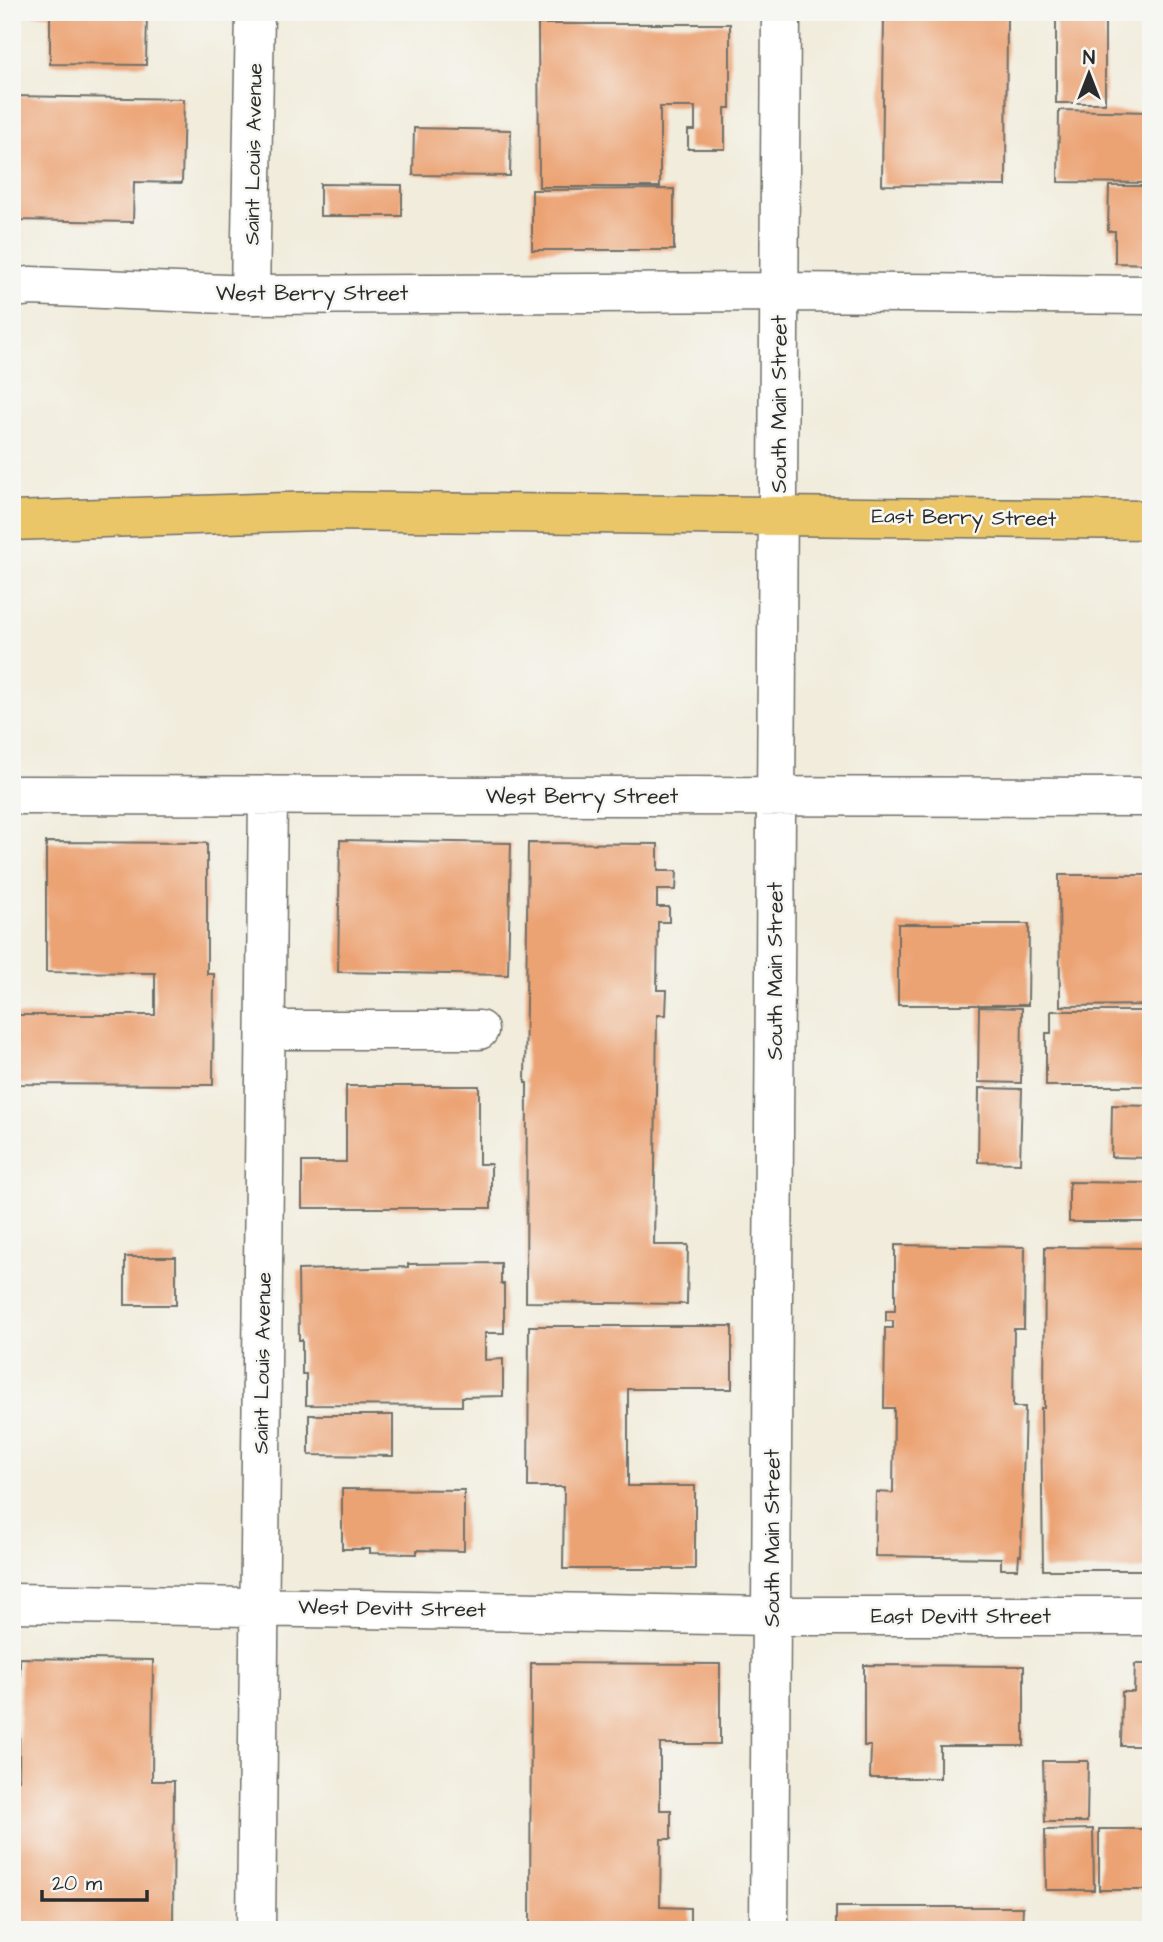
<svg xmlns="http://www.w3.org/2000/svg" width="1163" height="1942" viewBox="0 0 1163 1942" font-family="'Architects Daughter',sans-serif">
  <rect width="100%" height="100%" fill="#f6f6f2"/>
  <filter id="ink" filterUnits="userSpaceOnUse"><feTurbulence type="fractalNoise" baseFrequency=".0143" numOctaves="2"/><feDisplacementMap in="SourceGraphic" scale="14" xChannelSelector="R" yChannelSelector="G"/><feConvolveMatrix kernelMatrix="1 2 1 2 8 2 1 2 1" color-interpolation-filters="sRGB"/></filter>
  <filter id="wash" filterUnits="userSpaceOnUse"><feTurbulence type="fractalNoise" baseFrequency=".00686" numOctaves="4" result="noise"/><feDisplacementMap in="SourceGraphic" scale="28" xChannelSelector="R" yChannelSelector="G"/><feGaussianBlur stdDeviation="1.57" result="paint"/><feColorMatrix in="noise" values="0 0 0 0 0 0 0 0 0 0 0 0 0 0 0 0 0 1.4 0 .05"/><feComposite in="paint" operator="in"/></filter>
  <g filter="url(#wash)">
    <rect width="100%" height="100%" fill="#f1ecdb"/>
    <g id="blocks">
      <path fill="#eca373" d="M33,12H147L146,65L50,64V15H33Z
        M536,12H560V20L535,19Z
        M884,12H1007L1006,186L882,185Z
        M1056,12H1105V103H1056Z
        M538,24H730V108H725V149H688V130H695V107H660V187H539Z
        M12,96L184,99L182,183L134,182L133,222L12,220Z
        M1059,110L1151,112V183L1058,182Z
        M414,128L511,130L510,176L413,175Z
        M320,184L402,185V216H320Z
        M1109,186H1151V264L1115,263V231H1108Z
        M674,189V250H532V190Z
        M340,840L511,843L508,975L338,972Z
        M46,842L207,843V974H214L213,1085L14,1084V1015H155V973L46,972Z
        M528,843L658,844V871H677L676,890H657V907H669V922H658L657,990H667L666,1015H657L654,1245H688L687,1304L526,1302L527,1083H525Z
        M1059,875H1151V1005L1060,1006Z
        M898,924H1029L1028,1005H898Z
        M979,1007L1022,1008L1021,1083L978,1082Z
        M1051,1011H1146V1034H1151V1086H1046V1033H1051Z
        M346,1086H479V1164H491V1208H302V1162H346Z
        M979,1088L1022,1089L1020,1163L978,1162Z
        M1112,1105L1151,1106V1158L1111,1157Z
        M1069,1182L1151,1183V1222H1069Z
        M895,1245L1025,1247L1024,1329H1014L1013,1407H1025L1021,1556L1019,1555L1018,1569H1001V1558L875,1556L876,1492L893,1493L894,1408H884L885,1328H893V1321H886V1311H895Z
        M1045,1247L1151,1248V1570H1043L1041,1408H1044Z
        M125,1257H176V1305H125Z
        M501,1263V1284H504V1333H485V1360L503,1359V1396L462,1397V1406L306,1405V1374H302V1340H299L298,1270L408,1267V1264Z
        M529,1326H732V1389H628V1486H695V1569H563L564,1487H528Z
        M309,1415H393V1456L309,1455Z
        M342,1489L464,1490V1551L417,1550V1554L370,1553V1549H342Z
        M20,1658L153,1660L152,1781H174L173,1930H12V1780H19Z
        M531,1663L720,1664V1744H660V1810H671V1839H661L660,1907L690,1908V1930H530Z
        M1135,1664H1151V1810H1145L1146,1746H1121L1122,1692H1134Z
        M864,1665L1024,1666V1746H940V1778H870L871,1746H864Z
        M1043,1761H1088L1087,1822H1045Z
        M1093,1829L1094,1890H1046L1045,1830Z
        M1099,1829H1151V1890H1099Z
        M836,1907H1023L1022,1927L836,1926Z"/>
    </g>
  </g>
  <g filter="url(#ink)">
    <use href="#blocks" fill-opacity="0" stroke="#706f69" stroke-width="2"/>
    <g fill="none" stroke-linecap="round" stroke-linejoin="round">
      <defs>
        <path id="minor" d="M12,288L31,286L250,295L780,292L1151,295
          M250,295L255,12
          M12,795L1151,797
          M266,1030H479
          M12,1603L771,1616H1151
          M256,1930L268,795
          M769,1930L781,12"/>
        <path id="major" d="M12,521L318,511L1151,520"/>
      </defs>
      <use href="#minor" stroke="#706f69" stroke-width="41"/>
      <use href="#major" stroke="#706f69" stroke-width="41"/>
      <use href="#minor" stroke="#fff" stroke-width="38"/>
      <use href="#major" stroke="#eac669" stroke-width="38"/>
    </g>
  </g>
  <g text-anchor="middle" stroke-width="5" stroke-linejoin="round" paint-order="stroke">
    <g font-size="21" fill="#2b2b2b" stroke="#f6f6f2">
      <text transform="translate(253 154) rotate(-89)" y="7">Saint Louis Avenue</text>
      <text x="312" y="300">West Berry Street</text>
      <text transform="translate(779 404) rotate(-90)" y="7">South Main Street</text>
      <text transform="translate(964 517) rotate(1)" y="7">East Berry Street</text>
      <text x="582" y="803">West Berry Street</text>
      <text transform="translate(775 971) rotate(-90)" y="7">South Main Street</text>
      <text transform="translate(262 1363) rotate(-89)" y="7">Saint Louis Avenue</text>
      <text transform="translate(772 1538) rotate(-90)" y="7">South Main Street</text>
      <text transform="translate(392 1608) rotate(1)" y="7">West Devitt Street</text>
      <text x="961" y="1623">East Devitt Street</text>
    </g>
  </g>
  <rect width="1163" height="1942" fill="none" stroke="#f6f6f2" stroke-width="42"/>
  <g transform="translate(1089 74)" stroke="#f6f6f2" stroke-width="5" paint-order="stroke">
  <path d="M0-5L12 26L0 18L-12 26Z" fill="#2b2b2b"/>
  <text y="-10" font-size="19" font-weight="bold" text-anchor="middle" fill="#2b2b2b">N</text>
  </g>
  <path d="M42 1890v10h105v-10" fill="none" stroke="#2b2b2b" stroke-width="3.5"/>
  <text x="52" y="1890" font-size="21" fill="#2b2b2b" stroke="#f6f6f2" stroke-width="5" paint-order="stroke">20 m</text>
</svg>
